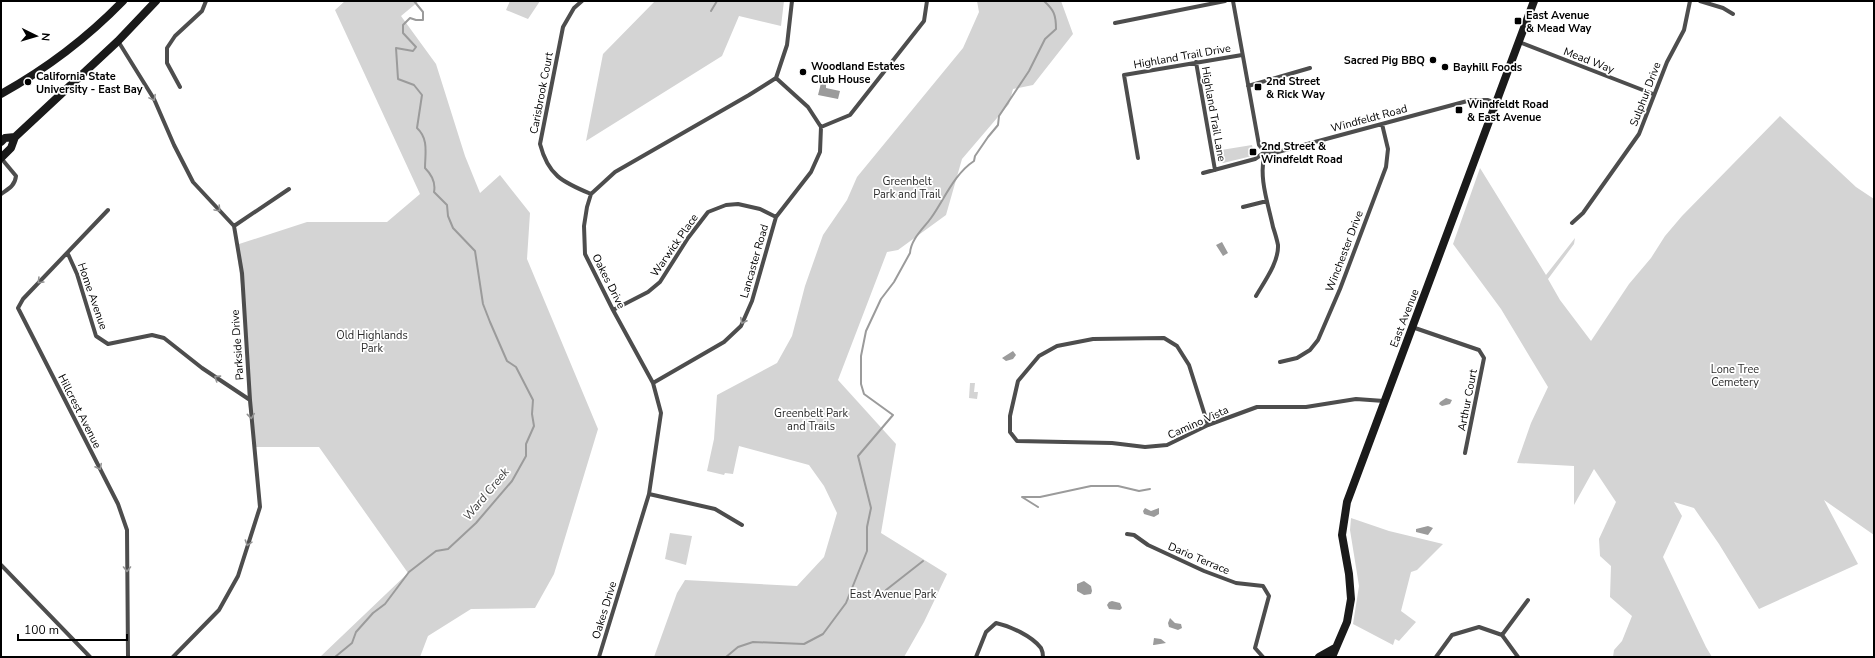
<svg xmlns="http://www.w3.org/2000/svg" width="1875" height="658" viewBox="0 0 1875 658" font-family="'Nunito Sans',sans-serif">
  <rect width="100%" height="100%" fill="#fff"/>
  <path fill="#d4d4d4" d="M345,1H419L401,16L436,64L465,156L480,193L500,175L530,213L527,259L598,429L554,574L535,608L471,609L428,636L420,657H320L408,573L319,447H255L248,402L244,309L236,245L307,222H387L420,194L335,10Z
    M510,1H540L528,19L506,10Z
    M655,1H784L781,26L739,16L722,56L586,141L603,54Z
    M977,1H1061L1073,34L1033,85L1013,89L1009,104L962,159L946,215L898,250L887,252L838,380L896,444L881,533L947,574L924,622L904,657H654L677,593L685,580L797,586L824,557L837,513L824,486L809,465L739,446L733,474L725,473L724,475L707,471L714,439L717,395L777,363L792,336L805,286L823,235L847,200L857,177L963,48L979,12Z
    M1780,116L1856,187L1874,199V535L1824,500L1858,564L1759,609L1719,544L1694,508L1674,502L1682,516L1663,557L1706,647L1712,657H1613L1614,650L1622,641L1632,616L1610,597L1611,566L1600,556L1599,539L1616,502L1594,469L1574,505V466L1517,463L1531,423L1548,387L1501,309L1453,244L1480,168L1546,275L1575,238L1574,244L1548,279L1560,300L1591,341L1629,284L1651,258L1665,236L1682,216Z
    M1252,145L1254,154L1252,156L1223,163L1217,158L1215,151Z
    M970,383H975L974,392H978L977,399L969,398Z
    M1351,518L1389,531L1443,544L1417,570L1411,572L1401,611L1416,622L1399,641L1395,639L1393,645L1353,624L1359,586L1350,530Z
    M670,533L692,536L686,565L665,559Z"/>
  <path fill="#9b9b9b" d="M821,83H826V88L840,91L838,99L818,95Z
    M1222,242L1228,253L1223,256L1216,245Z
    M1013,351L1016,355L1013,359L1006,361L1002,358Z
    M1446,398L1452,400L1450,404L1442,406L1439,404L1440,402Z
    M1145,508L1151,511L1159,508V514L1154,517L1144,514L1143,511Z
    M1428,526L1433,528L1428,535L1416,532V529Z
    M1084,581L1091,586L1092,591L1091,594L1084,595L1077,591V584Z
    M1112,601L1120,603L1122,608L1120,610L1109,609L1107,605L1109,602Z
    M1170,618L1175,623L1181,624L1182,628L1178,630L1169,627L1168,623Z
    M1154,638L1161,639L1166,643L1154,645H1153Z"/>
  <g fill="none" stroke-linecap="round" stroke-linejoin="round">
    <path stroke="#9b9b9b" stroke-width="2" d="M711,11L717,1
      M1038,507L1022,497H1040L1091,486H1118L1139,491L1150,489
      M886,590L923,561
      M335,657L352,643L356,632L373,613L385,604L409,572L436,551L448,549L476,523L512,481L526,456V444L534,426L532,414L533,400L516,367L507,361L490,322L483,304L475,251L453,228L448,216L447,205L434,192C436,182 432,175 425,168C425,154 429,139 417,128L422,95L414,85L398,79L396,48L413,51L416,47L403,33V25L410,18L416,20H423V12L414,1
      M726,657L738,647L753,642L804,644L823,634L846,603L867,551V527L871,508L858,456L893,415L864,394L861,384V356L866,331L881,299L894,282L910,253C911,239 923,229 931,218C944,200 954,174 974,161L975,156L988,137L998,125L999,116L1029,71L1045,39L1056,29C1056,15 1054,10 1044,1"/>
    <path stroke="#4d4d4d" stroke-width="4" d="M582,1L574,8L563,27L540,144C548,175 562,182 591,194
      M1233,1L1259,145L1265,152
      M1700,1L1723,8L1733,14
      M1115,23L1225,1
      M118,41L154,99L174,145L193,182L234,226L242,273L250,400L260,507L238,576L219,610L173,657
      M1519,42L1653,94
      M1196,62L1215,170
      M1248,86L1310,68
      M180,87L167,63V48L175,36L202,11L206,1
      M821,127L850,115L924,21L927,1
      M1138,158L1124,75L1242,55
      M1203,173L1255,159L1265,152L1274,153L1471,100H1488L1496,103
      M1,194C8,189 15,186 16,176L1,158
      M1243,207L1267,201
      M108,210L23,299L18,308L118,504L127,530L128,657
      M1572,223L1583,213L1639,134L1667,62L1684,30L1690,1
      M234,226L289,189
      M68,254L77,274L96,336L108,344L152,335L164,338L202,368L250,400
      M1256,296C1264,282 1279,262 1278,245C1277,240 1275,233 1273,227C1268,203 1258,177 1265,152
      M613,310L648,292L660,282L688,238L708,212L726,205L738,204L760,209L776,217
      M1412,327L1479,350L1484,358L1465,453
      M1280,362L1297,358L1310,350L1318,340L1340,289L1386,167L1388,149L1382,124
      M653,383L724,342L741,326L752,301L776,217L811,172L820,152L821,127L808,107L776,78
      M1208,425L1189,365L1177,346L1164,338L1093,339L1057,346L1039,356L1018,381L1010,416V432L1017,441L1112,443L1145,447L1167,445L1208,425L1257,407H1306L1356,399L1384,401
      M649,494L715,509L742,525
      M1127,534L1134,535L1148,545L1204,571L1236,583L1263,586L1269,596L1255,648L1263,657
      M1,565L90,657
      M1502,635L1528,600
      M1502,635L1518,657
      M599,657L649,494L661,413L653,383L613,310L585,254L584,226L587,207L591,194L615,172L749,95L776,78L787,45L792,1
      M976,657L986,632L996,623C1010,626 1032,636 1041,648C1042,650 1043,654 1043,657
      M1436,657L1452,635L1479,627L1502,635"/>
    <path stroke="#1a1a1a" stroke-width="8" d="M1,94C46,69 87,38 123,1
      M1,142L5,138L15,137
      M1,158L11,148L15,137L118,41L156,1
      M1319,657L1335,648
      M1332,657L1347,622L1351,599L1349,574L1342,535L1347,502L1534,1"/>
  </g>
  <defs><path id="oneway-chevron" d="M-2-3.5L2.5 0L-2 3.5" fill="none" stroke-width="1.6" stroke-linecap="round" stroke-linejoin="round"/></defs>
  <g stroke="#949494">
    <use href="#oneway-chevron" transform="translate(153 98) rotate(62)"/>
    <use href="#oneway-chevron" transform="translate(218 209) rotate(47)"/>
    <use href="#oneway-chevron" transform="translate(40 281) rotate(135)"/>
    <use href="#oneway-chevron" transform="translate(743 321) rotate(117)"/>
    <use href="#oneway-chevron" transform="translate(217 378) rotate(-147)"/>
    <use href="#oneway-chevron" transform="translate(251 416) rotate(84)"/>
    <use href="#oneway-chevron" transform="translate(99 467) rotate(63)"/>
    <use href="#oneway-chevron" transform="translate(248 543) rotate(108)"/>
    <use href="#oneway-chevron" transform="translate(127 569) rotate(90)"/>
  </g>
  <g fill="#000" stroke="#fff" stroke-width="1.5">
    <rect x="1514" y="17" width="8" height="8" rx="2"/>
    <circle cx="1433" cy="60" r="4"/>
    <circle cx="1445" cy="67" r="4"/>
    <circle cx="803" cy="72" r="4"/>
    <circle cx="28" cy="82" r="4"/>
    <rect x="1254" y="83" width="8" height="8" rx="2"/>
    <rect x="1455" y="106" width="8" height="8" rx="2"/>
    <rect x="1249" y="148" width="8" height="8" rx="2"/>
  </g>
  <g text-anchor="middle" stroke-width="3.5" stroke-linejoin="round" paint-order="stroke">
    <g font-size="11" font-weight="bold" fill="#000" stroke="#fff" text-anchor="start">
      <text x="1526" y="19">East Avenue<tspan x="1526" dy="13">&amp; Mead Way</tspan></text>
      <text x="1425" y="64" text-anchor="end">Sacred Pig BBQ</text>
      <text x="811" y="70">Woodland Estates<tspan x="811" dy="13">Club House</tspan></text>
      <text x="1453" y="71">Bayhill Foods</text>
      <text x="36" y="80">California State<tspan x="36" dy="13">University - East Bay</tspan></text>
      <text x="1266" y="85">2nd Street<tspan x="1266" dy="13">&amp; Rick Way</tspan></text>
      <text x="1467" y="108">Windfeldt Road<tspan x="1467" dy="13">&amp; East Avenue</tspan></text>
      <text x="1261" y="150">2nd Street &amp;<tspan x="1261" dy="13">Windfeldt Road</tspan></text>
    </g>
    <g font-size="11" fill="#000" stroke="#fff">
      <text transform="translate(1182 56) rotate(-10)" y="4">Highland Trail Drive</text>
      <text transform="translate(1589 60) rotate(21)" y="4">Mead Way</text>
      <text transform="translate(541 93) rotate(-79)" y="4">Carisbrook Court</text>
      <text transform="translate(1645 94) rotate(-69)" y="4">Sulphur Drive</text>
      <text transform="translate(1214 114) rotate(80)" y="4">Highland Trail Lane</text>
      <text transform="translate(1369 118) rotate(-15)" y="4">Windfeldt Road</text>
      <text transform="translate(674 245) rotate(-55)" y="4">Warwick Place</text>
      <text transform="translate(1344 251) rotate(-69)" y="4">Winchester Drive</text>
      <text transform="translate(754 261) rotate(-74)" y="4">Lancaster Road</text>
      <text transform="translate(609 281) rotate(63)" y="4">Oakes Drive</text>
      <text transform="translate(93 296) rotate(71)" y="4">Home Avenue</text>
      <text transform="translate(1404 318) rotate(-69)" y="4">East Avenue</text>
      <text transform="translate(237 345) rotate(-94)" y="4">Parkside Drive</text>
      <text transform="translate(1467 400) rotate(-79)" y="4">Arthur Court</text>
      <text transform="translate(80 411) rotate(63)" y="4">Hillcrest Avenue</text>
      <text transform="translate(1198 422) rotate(-24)" y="4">Camino Vista</text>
      <text transform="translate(1199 558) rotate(23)" y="4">Dario Terrace</text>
      <text transform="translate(604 610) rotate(-73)" y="4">Oakes Drive</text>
    </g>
    <g font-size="11" fill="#2b2b2b" stroke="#fff">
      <text x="907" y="185">Greenbelt<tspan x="907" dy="13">Park and Trail</tspan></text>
      <text x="372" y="339">Old Highlands<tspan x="372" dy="13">Park</tspan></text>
      <text x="1735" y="373">Lone Tree<tspan x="1735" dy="13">Cemetery</tspan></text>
      <text x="811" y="417">Greenbelt Park<tspan x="811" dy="13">and Trails</tspan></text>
      <text x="893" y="598">East Avenue Park</text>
    </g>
    <g font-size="12" font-style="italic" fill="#3c3c3c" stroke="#fff">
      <text transform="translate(486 494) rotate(-50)" y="4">Ward Creek</text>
    </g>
  </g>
  <rect width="1875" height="658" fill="none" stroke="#000000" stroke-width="4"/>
  <g transform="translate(36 36) rotate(95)" stroke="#ffffff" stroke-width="3" paint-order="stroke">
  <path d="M0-3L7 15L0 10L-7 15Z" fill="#000000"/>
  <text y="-6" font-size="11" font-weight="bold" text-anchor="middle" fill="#000000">N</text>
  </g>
  <path d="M18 634v6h109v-6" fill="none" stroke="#000000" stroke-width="2"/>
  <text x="24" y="634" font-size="12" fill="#000000" stroke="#ffffff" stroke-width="3" paint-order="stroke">100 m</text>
</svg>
